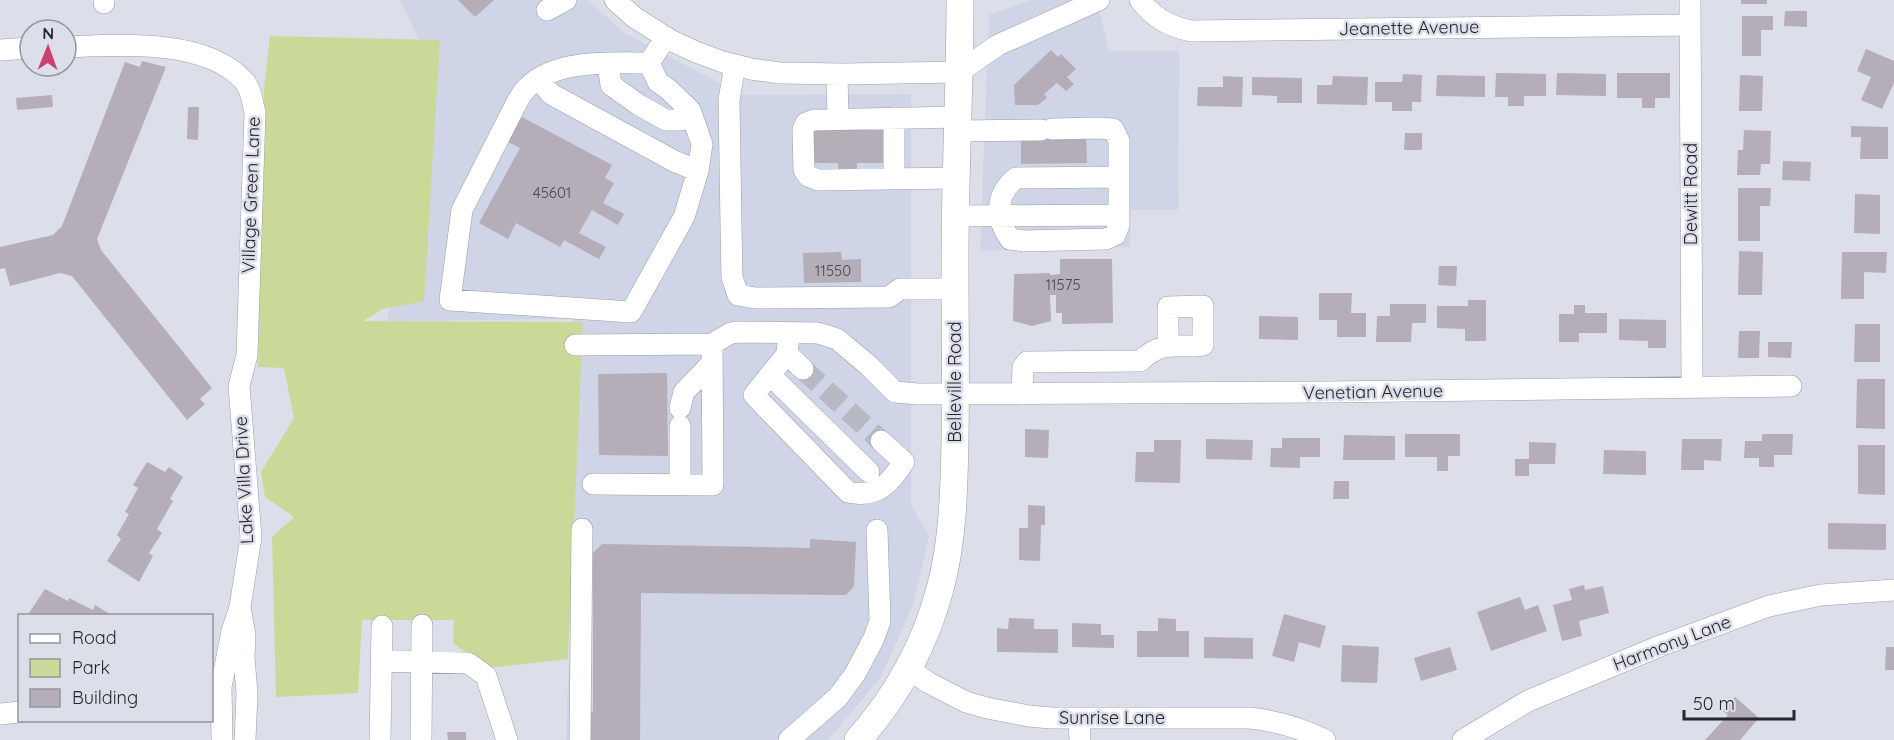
<svg xmlns="http://www.w3.org/2000/svg" width="1894" height="740" viewBox="0 0 1894 740" font-family="Quicksand,sans-serif">
  <rect width="100%" height="100%" fill="#dcdfea"/>
  <path fill="#cfd4e6" d="M400,0H588L623,32L742,95L911,94V505L929,536L914,602L881,677L828,740H566L575,505L572,319L387,321L429,127L426,54Z
    M1030,0H1097L1109,51H1179L1178,210H1131L1130,247L980,251L989,15Z"/>
  <path fill="#cad997" d="M270,36L440,40L424,301L383,309L363,321L583,322L568,659L488,668L453,643L454,620H362L358,693L276,697L272,537L294,517L265,497L261,472L294,418L284,368L258,367L264,89Z"/>
  <path fill="#b5adb7" d="M458,0H494L475,17Z
    M1741,0H1767V4H1741Z
    M1785,11H1807V27L1784,26Z
    M1742,16H1773V30H1761V56H1742Z
    M1866,49L1894,61V83L1882,109L1861,100L1871,77L1857,71Z
    M1051,50L1058,57L1061,54L1076,69L1067,77L1074,84L1066,91L1057,83L1044,94L1047,98L1038,105H1015L1014,85Z
    M142,61L166,67L97,239L101,250L212,388L200,399L205,404L187,420L72,276L60,273L10,286L5,268L0,269V247L53,235L62,226L125,62L140,67Z
    M1496,73L1546,74V96H1524V106H1508V97H1495Z
    M1557,73L1606,74V96L1556,95Z
    M1617,73H1670V98H1655V108H1642V98H1617Z
    M1403,74L1422,75L1421,102H1412V111H1392V102H1375V82H1402Z
    M1437,75L1485,76V97L1436,96Z
    M1740,75L1763,76L1762,111H1739Z
    M1223,76L1243,77L1242,107L1197,106L1198,87H1223Z
    M1333,76L1368,77L1367,105L1317,104V85H1332Z
    M1252,77L1302,78V103H1277V96L1252,95Z
    M52,95L53,107L17,110L16,98Z
    M188,107H199L198,140L187,139Z
    M522,117L612,165L605,178L614,183L603,203L624,214L618,225L592,210L579,233L606,247L599,259L564,240L560,247L516,223L508,239L479,223L520,148L508,142Z
    M1851,126L1888,127V159H1860L1861,137H1851Z
    M805,130H888L889,163H857V174H838V163H805Z
    M1744,130L1771,131L1770,164H1761L1760,175H1737L1738,150H1743Z
    M1405,133H1422V150H1404Z
    M1086,136L1087,163L1021,164V137Z
    M1783,161L1811,162L1810,181L1782,180Z
    M1738,188H1771L1770,206H1760V241H1738Z
    M1855,194L1880,195V234L1854,233Z
    M1739,251L1763,252L1762,295H1738Z
    M841,252L842,260L861,259V282L804,283L803,253Z
    M1842,252H1887L1886,273L1864,272V299H1841Z
    M1060,259H1112L1113,323L1062,324V313H1056V295H1050L1051,321L1032,326L1013,321L1014,274L1050,273V275L1060,274Z
    M1439,266H1457L1456,286L1438,285Z
    M1319,293H1352L1351,313H1366V337H1337V320H1319Z
    M1468,300H1486V341H1465V329L1437,328V306H1468Z
    M1390,304H1426V323H1412L1411,342H1376L1377,316H1390Z
    M1574,305H1585V313H1607V333H1579V342H1559V314H1574Z
    M1259,316L1298,317V340L1259,339Z
    M1619,319L1666,320V348H1648V341L1619,340Z
    M1855,324H1880V362H1854Z
    M1739,331H1760L1759,358H1738Z
    M1768,342H1792L1791,358L1768,357Z
    M667,373L668,456L599,455L598,374Z
    M1857,379H1885V429L1856,428Z
    M1025,429L1049,430L1048,458L1025,457Z
    M1405,434H1460V456H1448V471H1437V457H1405Z
    M1762,434H1793L1792,455H1774V467H1759V458H1744L1745,441H1762Z
    M1344,435L1395,436V460H1343Z
    M1282,438H1320V457H1300V468L1270,467L1271,448H1282Z
    M1206,439L1253,440L1252,460L1206,459Z
    M1682,439H1722L1721,461L1704,460V470H1681Z
    M1154,440H1181L1180,483L1135,482L1136,452H1154Z
    M1529,442L1556,443L1555,464H1529V476H1515V459H1529Z
    M1858,445H1885V495L1858,494Z
    M1604,450L1646,451V475L1603,474Z
    M147,462L165,472L169,467L183,477L170,499L173,501L157,529L162,533L149,553L153,556L139,582L107,561L121,539L117,535L129,514L125,512L138,488L133,485Z
    M1334,481H1349V499H1333Z
    M1028,505L1045,506V525H1041L1040,561L1019,560V528H1028Z
    M1828,523L1886,524V550L1828,549Z
    M810,539L856,542L854,586L846,595L641,593L640,740H587L589,711L593,712V553L602,544L810,548Z
    M1584,585L1585,590L1603,586L1609,613L1579,621L1582,636L1562,641L1553,605L1572,600L1569,589Z
    M45,589L68,601L69,598L93,610L95,605L113,616H27Z
    M1520,597L1525,610L1538,605L1547,631L1491,651L1477,612Z
    M1284,614L1326,626L1320,648L1299,642L1294,662L1272,656Z
    M1009,618L1034,619V629H1058V653L997,652V628L1008,629Z
    M1158,618L1176,619V631H1189V657H1137V631H1158Z
    M1072,623L1101,624V635H1114V648L1072,647Z
    M1204,637L1253,638V659L1204,658Z
    M1342,645L1379,647L1377,683L1341,682Z
    M1450,647L1457,670L1421,681L1414,658Z
    M1886,647H1894V670H1885Z
    M1735,697L1759,718L1740,740H1705L1728,715L1723,711Z
    M447,732H466V740H448Z"/>
  <g fill="none" stroke-linecap="round" stroke-linejoin="round">
    <path stroke="#b7bac4" stroke-width="21" stroke-dasharray="21 10" stroke-linecap="butt" d="M803,369L881,441"/>
    <defs>
      <path id="minor" d="M615,0L634,17L670,40L696,52L723,62L751,69L780,73L844,74L959,72L998,45L1099,0
        M1140,0C1154,18 1168,26 1191,31L1690,25
        M1690,0L1692,387
        M104,3V0
        M547,10L566,0
        M66,47C118,45 206,38 244,81C251,88 252,102 255,112L247,355L239,386L251,537L240,607
        M0,50L30,48
        M608,63L611,85L639,105L666,120H681L690,110
        M649,63L658,82L668,89L690,110L702,144L698,171L684,217L631,312L450,300L462,210L517,102C520,97 523,91 528,87C555,59 613,63 649,63L666,37
        M735,65L729,100L731,225L732,277L738,295L755,298L889,297L900,289H955
        M837,74L838,119
        M539,79L551,94L674,161L698,171
        M894,118V179
        M1052,129L1098,128L1113,129L1119,141V225L1115,235L1106,239L1024,241L1010,239C995,218 995,195 1016,178L1119,177
        M958,131L1041,130
        M957,178L818,180L808,176L804,170L803,130L806,123L814,120L958,117
        M955,216L1119,215
        M789,333L787,354L754,395L848,492C878,498 888,485 904,462L881,441
        M575,345L712,344
        M787,354L803,369
        M770,375L869,472
        M1022,394L1023,367L1027,362L1140,361C1164,339 1175,349 1203,345V306L1168,307V345
        M680,408L684,392L712,363
        M680,426V485
        M593,484L713,485L712,344L731,333L738,332L818,333L837,339L868,365L895,392L918,394L1327,392L1791,386
        M381,661L468,663L486,676L507,740
        M907,668L929,683L966,702L987,708L1029,716L1051,718H1250C1277,721 1301,728 1325,740
        M0,714L20,712
        M1079,718L1080,740
        M222,740L221,687L232,631L240,607L245,635L244,657L247,694L245,740
        M380,740L382,626
        M421,740L422,625
        M580,740L582,529
        M789,740L838,697L855,674L874,638L880,621L877,530
        M1463,740L1528,701L1660,646L1769,606L1821,595L1894,590"/>
      <path id="major" d="M858,740C896,697 925,645 940,589C953,541 954,491 955,441C956,380 955,320 955,259C955,173 960,86 960,0"/>
    </defs>
    <use href="#minor" stroke="#9a9ea8" stroke-width="22"/>
    <use href="#major" stroke="#9a9ea8" stroke-width="28"/>
    <use href="#minor" stroke="#fff" stroke-width="21"/>
    <use href="#major" stroke="#fff" stroke-width="27"/>
  </g>
  <g text-anchor="middle" stroke-width="5" stroke-linejoin="round" paint-order="stroke">
    <g font-size="15" fill="#49484e">
      <text x="552" y="198">45601</text>
      <text x="833" y="276">11550</text>
      <text x="1063" y="290">11575</text>
    </g>
    <g font-size="18" fill="#25272b" stroke="#dcdfea">
      <text transform="translate(1409 28) rotate(-1)" y="6">Jeanette Avenue</text>
      <text transform="translate(1691 194) rotate(-90)" y="6">Dewitt Road</text>
      <text transform="translate(251 195) rotate(-88)" y="6">Village Green Lane</text>
      <text transform="translate(955 382) rotate(-90)" y="6">Belleville Road</text>
      <text transform="translate(1373 392) rotate(-1)" y="6">Venetian Avenue</text>
      <text transform="translate(244 480) rotate(-93)" y="6">Lake Villa Drive</text>
      <text transform="translate(1672 643) rotate(-21)" y="6">Harmony Lane</text>
      <text x="1112" y="724">Sunrise Lane</text>
    </g>
  </g>
  <rect x="18" y="614" width="195" height="108" fill="#dcdfea" stroke="#93959e" stroke-width="1.5"/>
  <rect x="30" y="634" width="30" height="9" fill="#ffffff" stroke="#93959e" stroke-width="1.5"/>
  <text x="72" y="644" font-size="18" fill="#25272b">Road</text>
  <rect x="30" y="659" width="30" height="18" fill="#cad997" stroke="#93959e" stroke-width="1.5"/>
  <text x="72" y="674" font-size="18" fill="#25272b">Park</text>
  <rect x="30" y="689" width="30" height="18" fill="#b5adb7" stroke="#93959e" stroke-width="1.5"/>
  <text x="72" y="704" font-size="18" fill="#25272b">Building</text>
  <g transform="translate(48 48) rotate(1)"><circle r="28" fill="#dcdfea" stroke="#93959e" stroke-width="1.5"/>
  <path d="M0-4.5L10 22L0 15L-10 22Z" fill="#cb3f71"/>
  <text y="-9" font-size="16" font-weight="bold" text-anchor="middle" fill="#25272b">N</text>
  </g>
  <path d="M1684 710v9h110v-9" fill="none" stroke="#25272b" stroke-width="3"/>
  <text x="1693" y="710" font-size="18" fill="#25272b" stroke="#dcdfea" stroke-width="4.5" paint-order="stroke">50 m</text>
</svg>
